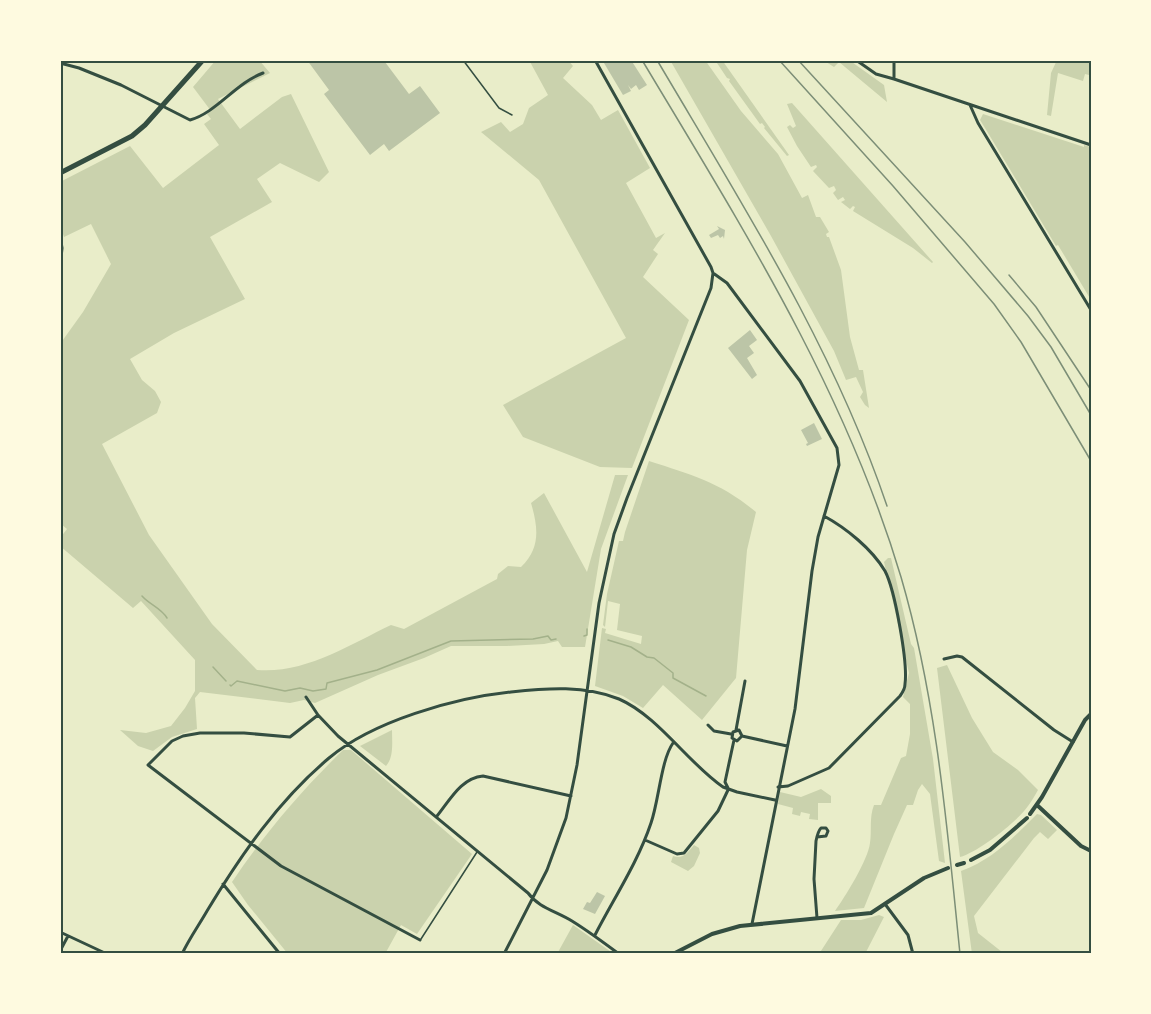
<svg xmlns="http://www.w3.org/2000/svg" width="1151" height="1014" viewBox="0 0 1151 1014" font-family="Rubik,sans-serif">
  <rect width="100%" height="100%" fill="#e9edc9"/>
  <path fill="#cad2ad" d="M216,60H259L270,73L218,99L240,129L282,97L291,94L329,172L319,182L280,163L257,179L272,202L210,237L245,299L174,333L130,359L142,380L155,391L161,402L157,413L102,444L149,535L212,624L257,670C305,674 349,645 391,625L404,629L497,579L498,574L508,566L521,567C541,548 538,527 531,503L544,493L587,572L615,475H628L601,549L585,647H562L558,641L544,644L507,646H451L424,658L378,675L315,703L304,700L290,703L200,692L195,698L197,729L172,737L153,751L138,746L120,730L146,733L171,726L185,708L195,691V660L141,601L133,608L60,546V538L67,529L60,523V344L83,312L111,264L91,224L64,237L60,225V182L130,146L163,188L219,145L204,124L211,119L207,114L211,111L193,87Z
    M529,60H568L573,66L563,78L592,105L601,120L618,110L650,168L626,183L656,238L665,233L653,250L658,254L643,277L689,320L632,468L600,467L523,437L503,405L626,338L539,180L481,132L501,122L510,132L523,124L529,108L548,95Z
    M670,60H705L741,111L778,154L802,198L808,195L816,217H820L829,232L826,234L827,237H829L841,270L850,337L859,370H863L869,408L865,405L860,397L863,392L856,377L846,380L834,351L771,236Z
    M715,60H722L789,155L787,156L764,128L765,127L762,123L760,124L729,81L730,79L727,78Z
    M823,60H849L884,85L887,102L839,62L834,67Z
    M1057,60H1091V72L1089,75L1085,74L1083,81L1058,73L1051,116L1047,115L1051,73Z
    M792,103L933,262L932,263L913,248L853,211L855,207L853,206L850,209L841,202L845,200L843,197L838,200L833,193L836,190L834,186L829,188L813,171L817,167L816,165L811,167L797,146L787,127L790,125L793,128L796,126L787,104Z
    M983,114L1084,147V145L1091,147V300L1058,245L1056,246L985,128L980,120Z
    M649,461C692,475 720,482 756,512L747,550L736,678L702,720L663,685L643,708L623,696L595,686L602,628L606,629L605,633L641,644L642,636L617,630L620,604L608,601L605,627L603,625L607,594L619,541H623L625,532Z
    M888,558H891L911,644L914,648L933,759L945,863L939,861L930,794L922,784L918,790L913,805H907L894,834L864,908L835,911C845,897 868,860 870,843C872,830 869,818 874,805H881L901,758L906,756L910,734V704L903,697L909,673L884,562Z
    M947,665L972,718L993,752L1018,770L1038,790C1035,795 1032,801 1028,806C1017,822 978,852 960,857L937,668Z
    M392,730C392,742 394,757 386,766L360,746Z
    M343,750H351L472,854L417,934L401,925L385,954H288L248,905L232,882C265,833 301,791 343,750Z
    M821,789L831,796V803H818V820L809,819L810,814L801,812L800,816L792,814L793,808L778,804L780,792L801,797Z
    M1037,814L1041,815L1057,830L1048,839L1040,832L1034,838L974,916L978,933L1002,952L1001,954H972L961,871C992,860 1014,837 1037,814Z
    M694,845L699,848L700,853L694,866L688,871L671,862L673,856C683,860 688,852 694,845Z
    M879,915L884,917L865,954H819L841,920H861Z
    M573,925L614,954H557Z"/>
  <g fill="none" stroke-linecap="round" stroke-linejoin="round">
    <path stroke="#a3b18a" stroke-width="1.5" d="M142,596C150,605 161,608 167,618
      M584,636L587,635V629
      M608,640L631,647L647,657L654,658L673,673V678L706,696
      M213,667L226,681
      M230,685L231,686L237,681L285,691L300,688L313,691L326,689L327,683L377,670L451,641L533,639L548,636L551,640L556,639"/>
  </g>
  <path fill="#bcc5a7" d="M307,60H388L385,62L409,94L420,86L440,113L389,151L384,144L370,155L324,94L329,90Z
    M609,60H631L647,85L639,90L636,85L631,89L628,85L631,91L623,95L604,63Z
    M717,226L725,230L724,239L723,236L720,238L718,235L711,238L709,235L719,229Z
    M750,330L757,340L749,346L754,353L747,358L757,375L752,379L728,348Z
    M814,423L822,439L807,446L806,444L808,443L801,430Z
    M597,892L605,896L595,914L583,909L587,902L590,903Z"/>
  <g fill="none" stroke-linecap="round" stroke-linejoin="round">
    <path stroke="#344e41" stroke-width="1.5" d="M463,60L499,108L512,115
      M421,939L477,852"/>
    <path stroke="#344e41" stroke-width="3" d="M595,60L711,267L713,273L727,283L800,381L837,448L839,465L818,537L812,571L795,709L752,924
      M856,60L876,74L894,79L1091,145
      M894,60V79
      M60,63L79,68L121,85L190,120C216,113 236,83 263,73
      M970,105L978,123L1091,310
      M60,236L62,248L60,268
      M944,659L957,656L962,657L1054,730L1073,742
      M306,697L318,715L338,736L528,893C539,908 556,911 572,921C588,931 603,942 619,954
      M318,715L290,737L244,733H200L183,736L172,741L148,765L281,866L420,940
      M708,725L714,731L731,734
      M736,730L745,681
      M742,736L737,741L732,738L733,732L739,730L742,736L787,746
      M778,787L788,786L829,768L900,696C903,692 905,689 905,684C908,663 895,590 885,571C872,549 846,528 824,516
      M728,788L725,782L734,740
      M437,816C450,800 461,778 483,776L571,796
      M817,837L826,836L828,831L826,828H821C818,831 817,836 816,841L814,879L817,918
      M645,840L677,854L684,853L718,811L728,790
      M223,884L280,954
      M885,904L908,935L913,954
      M60,932L107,954
      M595,935C614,898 638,862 651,823C659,800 661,760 673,743
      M60,951L68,936
      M182,954C189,939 199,925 207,911C241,855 278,801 329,758C373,721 454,698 511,692C547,688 585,685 619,699C658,716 688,763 723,787L737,792L775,800
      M504,954L547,870L566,818L577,765L599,603L614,534L627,498L711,288L713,273"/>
    <path stroke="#344e41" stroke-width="4" d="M1037,805L1081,846L1091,851
      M1030,814L1042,797L1085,720L1091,714
      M971,860L990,850L1027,818
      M957,865L964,863
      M673,954L712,934L740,926L871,913L924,878L948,868"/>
    <path stroke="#344e41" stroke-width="5" d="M60,173L132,136L145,125L203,60"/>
    <path stroke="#7c8e77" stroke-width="1.5" d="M642,60C742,227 845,389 901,577C937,700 947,827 960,954
      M657,60C742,204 833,346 887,506
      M779,60L893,186L994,304L1021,342L1091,461
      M798,60L965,242L1028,316L1051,347L1091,415
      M1009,275L1036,307L1091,390"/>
  </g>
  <rect width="1151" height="1014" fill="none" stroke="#fefae0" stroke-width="123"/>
  <rect x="62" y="62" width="1028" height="890" fill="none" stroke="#344e41" stroke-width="2"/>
</svg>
